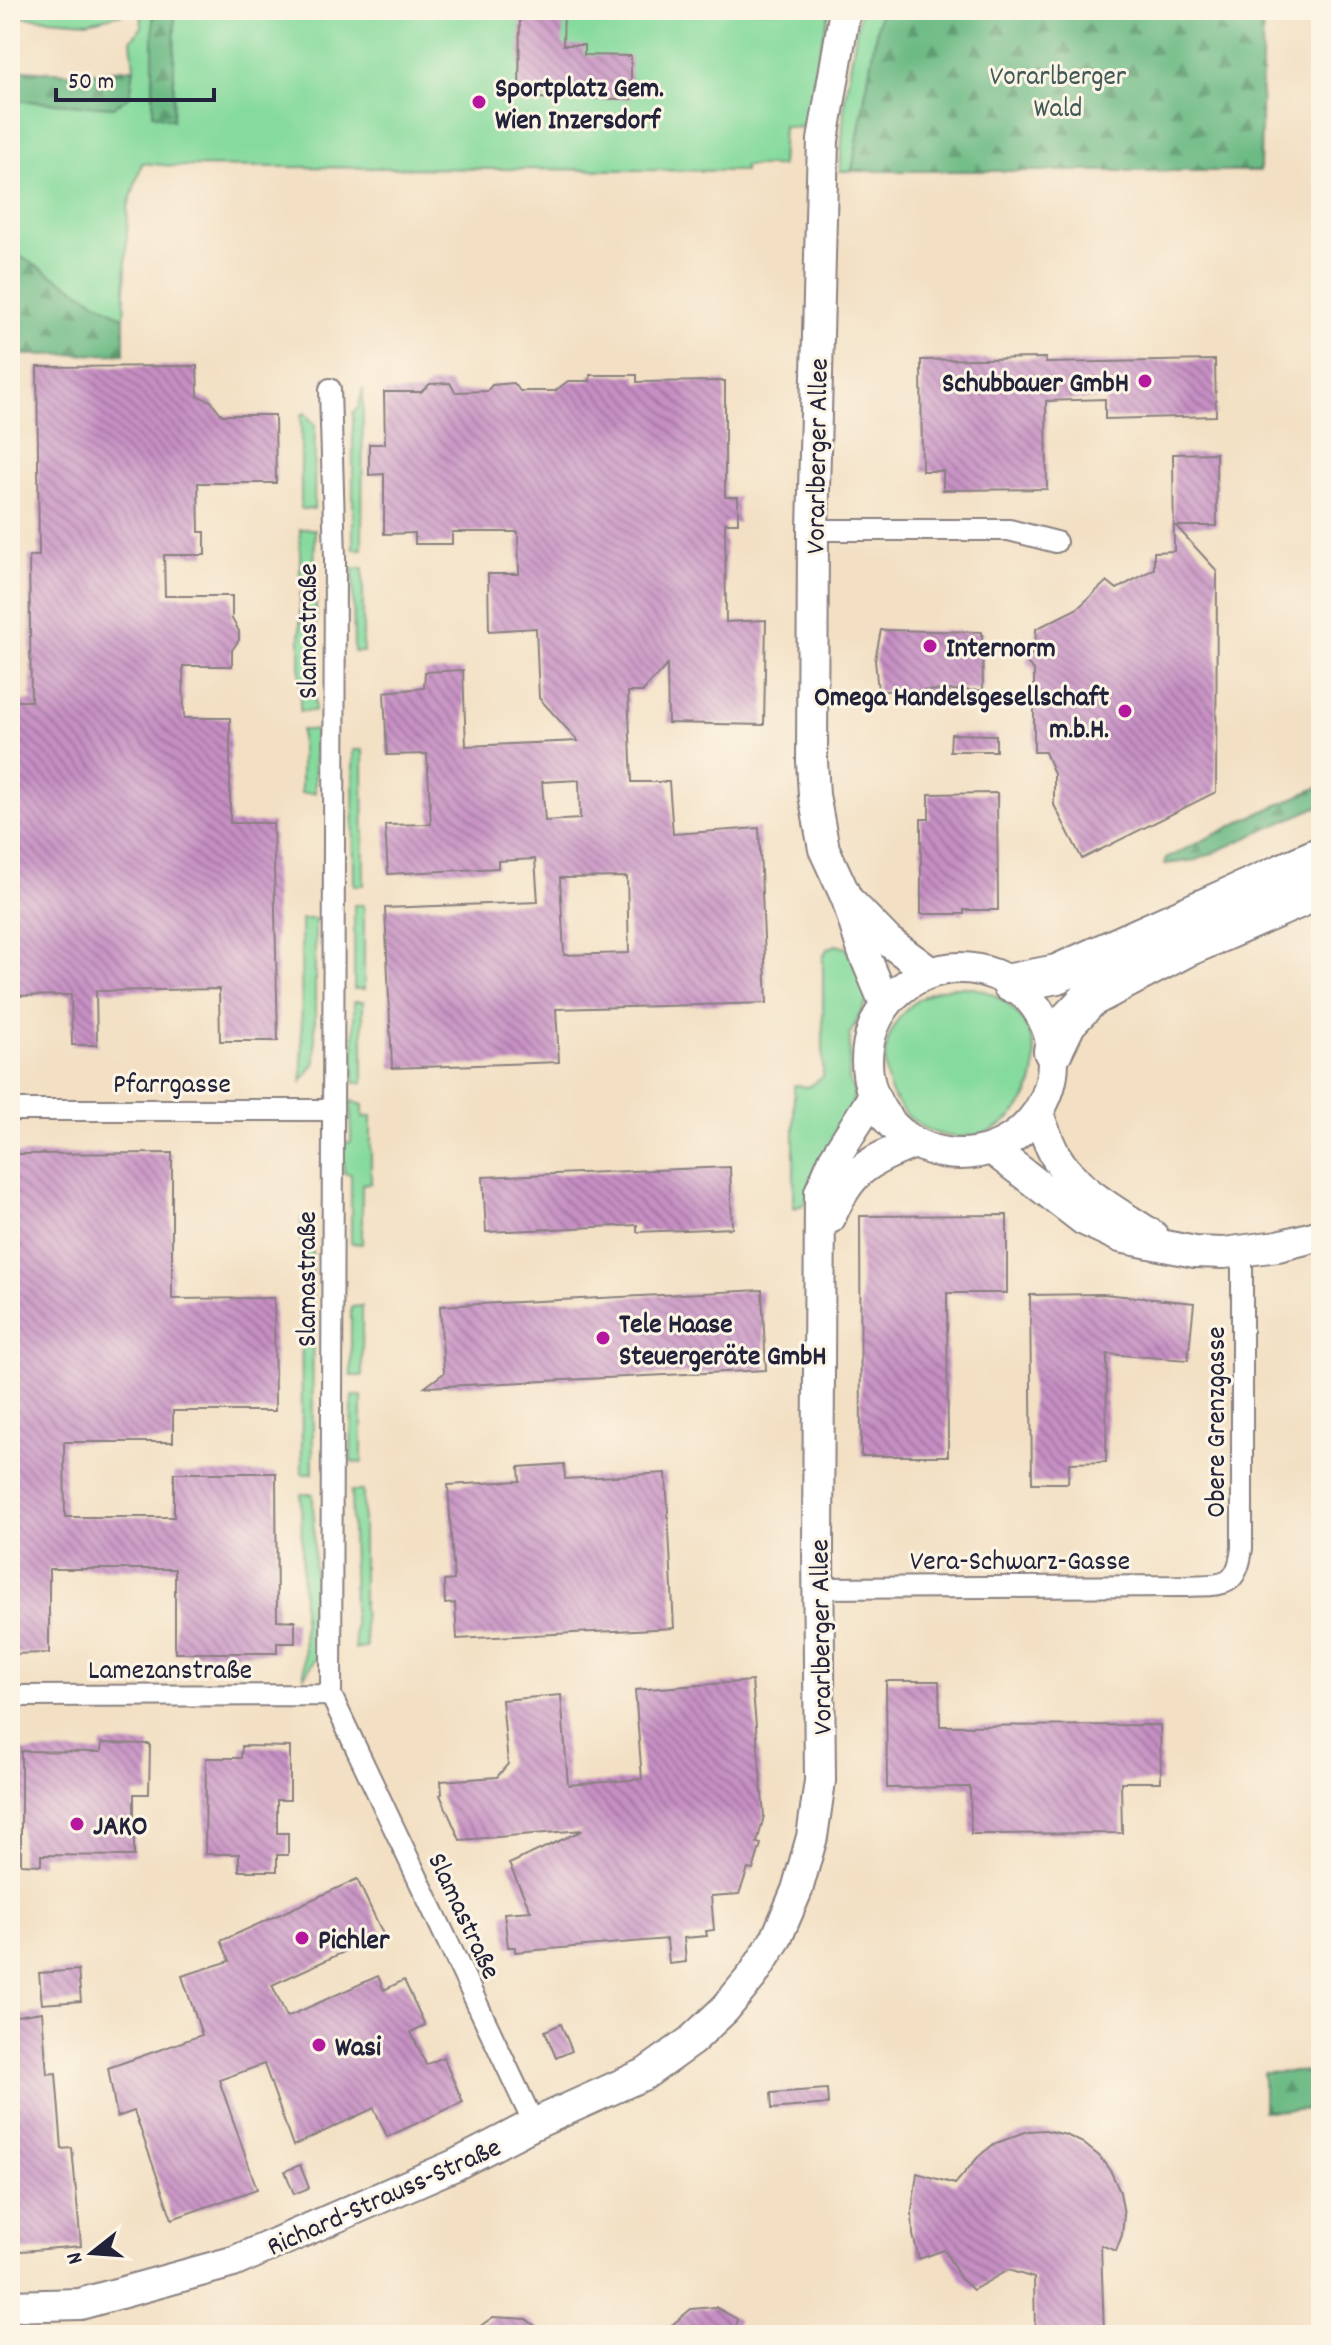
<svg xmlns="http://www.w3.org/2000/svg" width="1331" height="2345" viewBox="0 0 1331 2345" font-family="Dekko,sans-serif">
  <defs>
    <pattern id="forest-firs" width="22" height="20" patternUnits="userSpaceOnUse" patternTransform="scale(2)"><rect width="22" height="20" fill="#6cba84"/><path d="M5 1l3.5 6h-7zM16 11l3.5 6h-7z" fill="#58976d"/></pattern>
    <pattern id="water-ripples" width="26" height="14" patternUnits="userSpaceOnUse" patternTransform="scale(2)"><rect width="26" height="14" fill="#5bbdd9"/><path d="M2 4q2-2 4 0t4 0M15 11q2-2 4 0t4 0" fill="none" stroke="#4b99b1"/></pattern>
    <pattern id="building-back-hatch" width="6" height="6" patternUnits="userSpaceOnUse" patternTransform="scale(2)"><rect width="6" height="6" fill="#c68fc3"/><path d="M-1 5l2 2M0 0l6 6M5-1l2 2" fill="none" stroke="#a074a0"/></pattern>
  </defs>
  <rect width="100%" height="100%" fill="#fcf5e5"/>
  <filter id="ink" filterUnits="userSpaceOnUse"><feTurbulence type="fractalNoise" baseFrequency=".0125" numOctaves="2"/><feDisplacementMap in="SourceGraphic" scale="16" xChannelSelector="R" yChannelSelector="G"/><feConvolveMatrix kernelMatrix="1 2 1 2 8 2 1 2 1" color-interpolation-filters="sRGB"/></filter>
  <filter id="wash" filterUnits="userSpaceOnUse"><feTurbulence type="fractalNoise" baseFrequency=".006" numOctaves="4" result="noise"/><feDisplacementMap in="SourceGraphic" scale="32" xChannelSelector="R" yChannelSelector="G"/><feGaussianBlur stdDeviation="1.8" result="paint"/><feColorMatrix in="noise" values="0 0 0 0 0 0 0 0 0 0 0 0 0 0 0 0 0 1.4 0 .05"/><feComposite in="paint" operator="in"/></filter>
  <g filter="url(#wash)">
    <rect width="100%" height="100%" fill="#f3e0c4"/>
    <path fill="#85da9d" stroke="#547e6c" stroke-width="2" d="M10,10H125L126,13L88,22L10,16Z
      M141,10H153V114L173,119L175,10H830L814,74L810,114L799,128L783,126L781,166H744V171L174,166L142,163L128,207L124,318L10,253V100L114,107L134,68L131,40L142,27Z
      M860,10H880L852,171H840L845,97Z
      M363,388L362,549H353V413L358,408Z
      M305,413L315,425L314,509H301V415Z
      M300,529H315L314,576H300Z
      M353,568H363V652H354Z
      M300,593H316L315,711H300Z
      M301,730H315V793H301Z
      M353,750H363L364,885H354Z
      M354,905H364V989H354Z
      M301,919H315V1062L302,1081Z
      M836,945L847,948L866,986L867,1000L850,1035L849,1079L854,1093L851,1112L808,1199L803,1205L794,1208V1085L808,1087L823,1077V957L827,949Z
      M885 1062a75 75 0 1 1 150 0a75 75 0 1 1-150 0Z
      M354,1001H363V1083H354Z
      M351,1101L363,1105V1118L371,1116V1183L362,1184V1244L351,1243V1174L344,1173L342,1143L351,1142Z
      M301,1218H312L313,1474H302Z
      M362,1306V1376H351V1307Z
      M352,1396H362V1463L351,1462Z
      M351,1491H363V1609L366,1647L355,1649Z
      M301,1494H313L316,1658L304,1676Z"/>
    <path fill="url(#forest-firs)" stroke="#476e60" stroke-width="2" d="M153,10H175L173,120L153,114Z
      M880,10H1263L1260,171H852Z
      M134,68L130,96L114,107L10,100V69L81,74Z
      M13,252L124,318V354L10,355V253Z
      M1321,786V805L1197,860L1165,864V859L1246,819Z
      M1321,2071V2109L1263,2111V2073Z"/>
    <path fill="url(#water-ripples)" stroke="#3e708a" stroke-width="2" d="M1321,968V1136L1312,971Z"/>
    <g id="blocks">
      <path fill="url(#building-back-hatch)" fill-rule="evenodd" d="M520,10H564L563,45H584V55L631,56V99L519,98Z
        M1046,358V363L1215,360L1216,416L1105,419V399L1046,401L1047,489L943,490V471H922L921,360Z
        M197,366L198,396L211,401L222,415H275L276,483H198L199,532H205V555H164L165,596H232V619L239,631V640L232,650V666H183L184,718H230V823H273L278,1041H220L219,989L96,991L97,1045H72L71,995L10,996V701H31L29,556H39L37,367Z
        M590,375H637V382L725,381V497H738V523H725L726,622L766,620L764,725L668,723L667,665L642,692H628L632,782H669L673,834L759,828L767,1003L556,1009L559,1062L392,1068L385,908L538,902L535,859L498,861V868L388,874L385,825L431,824L427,754L387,755L384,692L424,688L425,672L463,670L466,746L578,741L539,698L536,628L489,631L488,574H519L518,532H452V544H415V533L384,534V474L369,475V444H385L384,392H421L430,384L450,383L455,392L487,391L492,385L514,383L520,391H555L568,381H590ZM579,780L580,819L545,821L542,782ZM627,877L629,953L564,955L560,878Z
        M1216,453L1217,526H1176L1217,571L1216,792L1082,859L1054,805V774L1045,752H1034V670L1025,661L1035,651L1036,629L1078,608L1107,581L1117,589L1154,569V552L1174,551L1173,454Z
        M881,630L982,632L983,690L878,691L875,660Z
        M951,734L996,735V751H950Z
        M997,793L998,910H964V914H921V819H929V794Z
        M172,1153V1299L274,1298L275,1411H173V1442H64L65,1517H174V1473H276L277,1620L295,1621V1643H277V1653H175V1569H49V1653L10,1654V1154Z
        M730,1167L732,1228L637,1232V1225L486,1232L483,1177Z
        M1007,1215V1293H947L948,1456H861L860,1216Z
        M762,1290L766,1370L425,1387L444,1373L440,1306Z
        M1103,1294L1194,1303L1188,1360L1107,1354L1106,1462L1069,1463L1068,1483H1032L1030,1295Z
        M564,1464L565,1479L666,1473L674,1628L457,1639L455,1603L445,1604L444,1581L454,1580L448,1485L520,1481L519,1467Z
        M752,1681L764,1816L757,1843L761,1844L753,1870L748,1869L739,1894L711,1896L714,1930L706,1931L707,1936L684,1938L686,1962L669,1964L667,1939L515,1952V1947H508L504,1913L531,1911L509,1864L583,1830L460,1840L440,1795L442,1794L441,1781L497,1777L508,1764L502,1700L561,1695L568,1785L642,1779L635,1690Z
        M886,1681H939L940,1726L1160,1725L1161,1782H1121L1122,1833L971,1834L970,1787L887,1788Z
        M102,1743L150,1744L149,1794H134V1856L41,1855V1865L21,1864V1751L101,1752Z
        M242,1746L290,1747V1800H277V1833H288V1855H277V1871H239V1854H205L206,1758H241Z
        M357,1879L383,1934L272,1985L287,2017L378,1976L384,1990L404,1980L425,2025L411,2032L426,2065L443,2057L463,2102L387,2137L374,2108L293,2146L264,2064L219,2080L257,2189L172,2219L134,2111L117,2117L108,2068L202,2035L182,1976L230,1961L221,1941Z
        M78,1970L81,2001L42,2004L39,1973Z
        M42,2012L47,2074L56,2073L62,2149L72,2148L81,2246L10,2252V2017Z
        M561,2024L572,2051L556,2058L545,2031Z
        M827,2089L828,2104L772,2109L771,2093Z
        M1045,2130L1066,2135L1083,2143L1099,2156L1111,2172L1120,2192L1124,2214L1122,2235L1116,2251L1101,2245L1104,2335H1035L1034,2278L1008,2270L973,2290L961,2279L944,2250L919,2259L913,2235L912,2210L917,2173L955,2184L979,2156L994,2144L1028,2131Z
        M300,2165L309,2188L294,2194L285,2171Z
        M715,2307L737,2319L736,2335H660L691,2309Z
        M493,2317L526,2319L547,2335H468Z"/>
    </g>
  </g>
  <g filter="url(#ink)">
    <use href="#blocks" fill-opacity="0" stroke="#8a8180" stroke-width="2"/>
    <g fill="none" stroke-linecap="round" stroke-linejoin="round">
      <defs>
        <path id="street" d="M330,389L335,558L331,1695L534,2124
          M813,530H1009L1056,542
          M10,1110H333
          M818,1588L1185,1586C1220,1584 1237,1591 1242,1548V1252
          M10,1696L331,1695"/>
        <path id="secondary" d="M845,10L823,140L813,530L812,761L814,795L824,849L847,899L863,951L885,1004
          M851,903L888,941L930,972
          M867 1061a93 93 0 1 1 186 0a93 93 0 1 1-186 0Z
          M1038,1114C1043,1127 1048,1142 1055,1155C1076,1192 1119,1213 1153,1236
          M993,1150L1084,1220L1120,1237L1195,1252L1224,1253L1278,1246L1321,1235
          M830,1218C850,1170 867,1162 914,1143
          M10,2306L80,2304L233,2262L455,2165L534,2124L645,2074L691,2041L725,2009L753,1975L777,1937L797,1890L812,1837L820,1781L818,1548L820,1192L834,1159L873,1097"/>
        <path id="highway" d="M1011,983L1057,974L1321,856
          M1053,1051L1067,1022L1090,998L1187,947L1321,889"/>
      </defs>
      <use href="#street" stroke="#8a8180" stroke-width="24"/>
      <use href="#secondary" stroke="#8a8180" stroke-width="34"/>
      <use href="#highway" stroke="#8a8180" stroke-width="42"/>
      <use href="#street" stroke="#fff" stroke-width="20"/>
      <use href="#secondary" stroke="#fff" stroke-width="30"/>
      <use href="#highway" stroke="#fff" stroke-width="38"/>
    </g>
  </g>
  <g fill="#b5179e" stroke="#fcf5e5" stroke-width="3">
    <circle cx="479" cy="102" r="8"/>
    <circle cx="1145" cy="381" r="8"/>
    <circle cx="930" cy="646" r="8"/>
    <circle cx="1125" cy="711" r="8"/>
    <circle cx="603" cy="1338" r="8"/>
    <circle cx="77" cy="1824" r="8"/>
    <circle cx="302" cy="1938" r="8"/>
    <circle cx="319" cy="2045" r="8"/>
  </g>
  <g text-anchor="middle" stroke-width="6" stroke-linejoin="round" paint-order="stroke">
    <g font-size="28" fill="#405958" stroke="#fcf5e5">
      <text x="1058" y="84">Vorarlberger<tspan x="1058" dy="32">Wald</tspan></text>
    </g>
    <g font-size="28" font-weight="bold" fill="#22223b" stroke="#fcf5e5" text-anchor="start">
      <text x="495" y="96">Sportplatz Gem.<tspan x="495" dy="32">Wien Inzersdorf</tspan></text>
      <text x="1129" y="391" text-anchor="end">Schubbauer GmbH</text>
      <text x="946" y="656">Internorm</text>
      <text x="1109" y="705" text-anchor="end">Omega Handelsgesellschaft<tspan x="1109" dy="32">m.b.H.</tspan></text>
      <text x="619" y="1332">Tele Haase<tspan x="619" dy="32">Steuergeräte GmbH</tspan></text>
      <text x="93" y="1834">JAKO</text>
      <text x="318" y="1948">Pichler</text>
      <text x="335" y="2055">Wasi</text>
    </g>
    <g font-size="28" fill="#22223b" stroke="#fcf5e5">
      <text transform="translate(815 456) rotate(-89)" y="10">Vorarlberger Allee</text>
      <text transform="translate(306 631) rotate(-90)" y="10">Slamastraße</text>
      <text x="172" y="1092">Pfarrgasse</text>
      <text transform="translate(305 1279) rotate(-90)" y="10">Slamastraße</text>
      <text transform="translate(1214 1422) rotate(-90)" y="10">Obere Grenzgasse</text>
      <text x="1020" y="1569">Vera-Schwarz-Gasse</text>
      <text transform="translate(819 1637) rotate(-91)" y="10">Vorarlberger Allee</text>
      <text x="170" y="1678">Lamezanstraße</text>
      <text transform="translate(466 1915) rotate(65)" y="10">Slamastraße</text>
      <text transform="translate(383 2195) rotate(-24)" y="10">Richard-Strauss-Straße</text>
    </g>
  </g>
  <rect width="1331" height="2345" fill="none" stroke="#fcf5e5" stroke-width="40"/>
  <g transform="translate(92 2253) rotate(253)" stroke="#fcf5e5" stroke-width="6" paint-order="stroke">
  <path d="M0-6L14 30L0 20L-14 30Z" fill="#22223b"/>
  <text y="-12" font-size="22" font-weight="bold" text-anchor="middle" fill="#22223b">N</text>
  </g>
  <path d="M56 88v12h158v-12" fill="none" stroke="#22223b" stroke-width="4"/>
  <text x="68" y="88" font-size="24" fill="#22223b" stroke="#fcf5e5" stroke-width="6" paint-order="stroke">50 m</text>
</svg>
